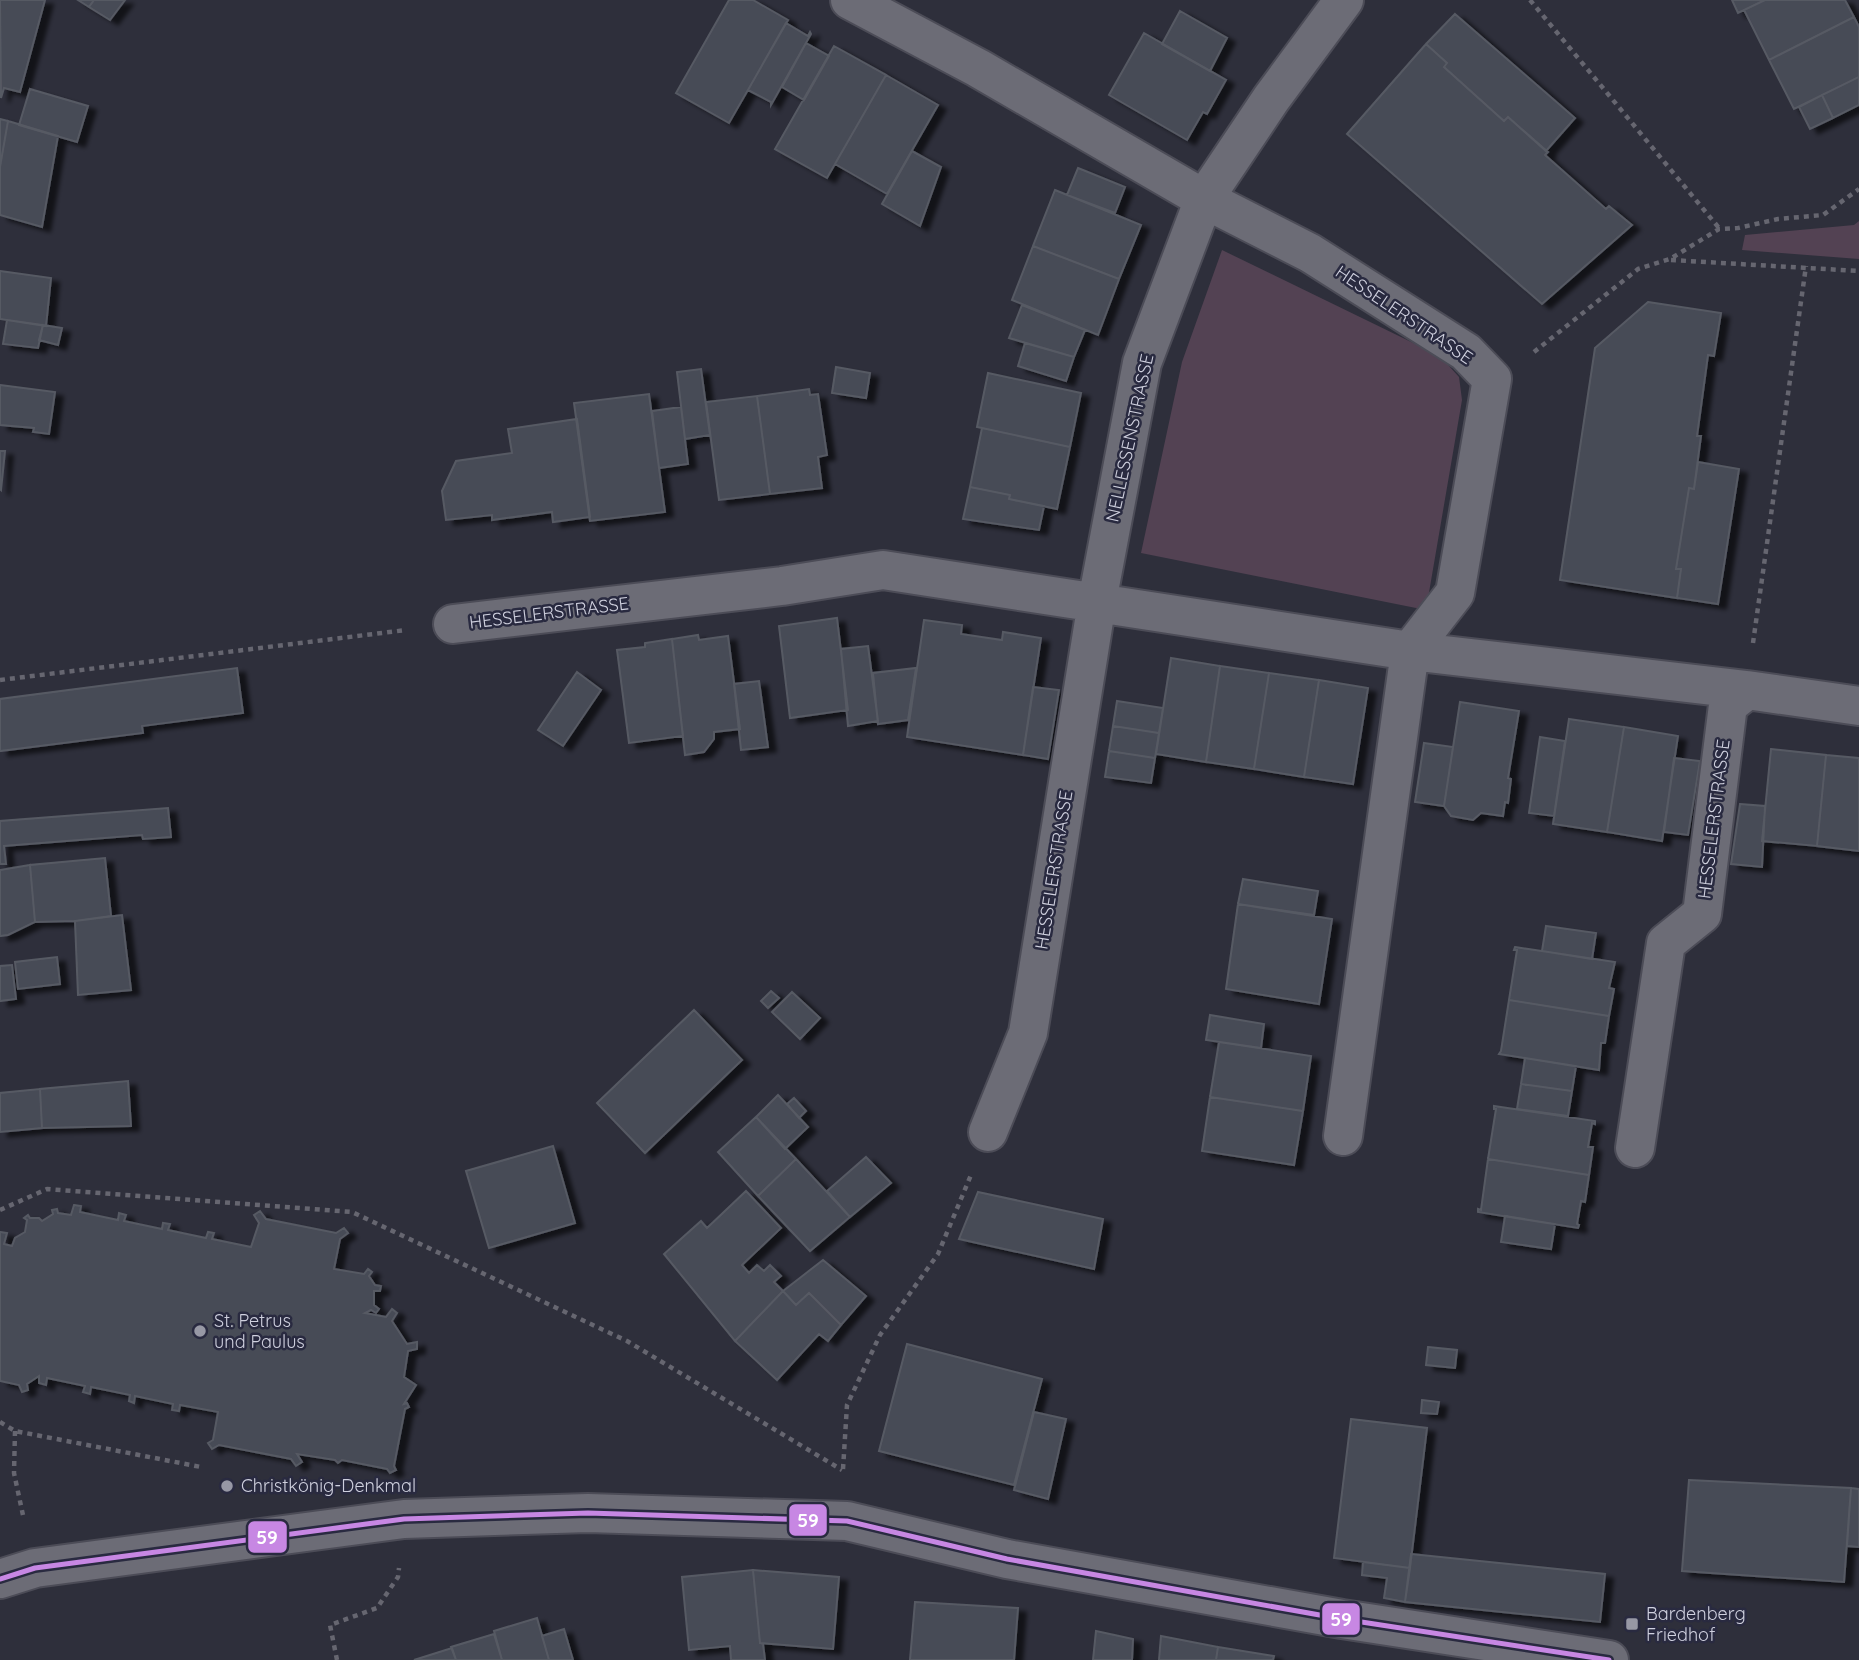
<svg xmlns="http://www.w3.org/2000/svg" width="1859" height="1660" viewBox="0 0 1859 1660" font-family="Quicksand,sans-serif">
  <defs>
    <filter id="shadow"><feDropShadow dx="8" dy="4.5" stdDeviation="2" flood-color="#0009"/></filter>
  </defs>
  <rect width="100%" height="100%" fill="#2e2f3b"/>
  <path fill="#534253" d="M1859,221V259L1742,250L1745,235L1854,225Z
    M1222,250L1440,356L1459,377L1462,400L1426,610L1141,553L1182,362Z"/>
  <path fill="#474b56" stroke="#575a64" stroke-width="2" filter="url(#shadow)" d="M0,0H45L20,92L4,88L1,98Z
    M78,0H94L89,7Z
    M94,0H125L110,20L89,7Z
    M729,0H753L788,20L729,123L676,93Z
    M1732,0H1765L1738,13Z
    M1765,0H1845L1854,17L1769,60L1744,10Z
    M1180,11L1227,38L1210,71L1162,44Z
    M1455,14L1575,118L1546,151L1508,117L1504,121L1444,67L1447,63L1426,44Z
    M1854,17L1859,27V77L1794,109L1769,60Z
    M786,23L808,36L810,32L811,34L771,105V102L748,90Z
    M1144,33L1226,80L1207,114L1203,112L1187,140L1109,95Z
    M806,43L829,56L804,100L782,87Z
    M1426,44L1447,63L1444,67L1504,121L1508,117L1548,152L1545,155L1606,209L1609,206L1632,225L1542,304L1347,134Z
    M834,46L886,75L827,178L775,149Z
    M886,75L938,105L887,194L835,164Z
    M1859,77V105L1833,118L1822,95Z
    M30,89L88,106L77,142L19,125Z
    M1822,95L1833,118L1810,129L1799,107Z
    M0,119L8,121L0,167Z
    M8,121L58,136L42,227L0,215V167Z
    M912,151L941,167L920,226L882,204Z
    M1078,168L1125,187L1115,213L1067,195Z
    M1055,190L1141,225L1119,279L1033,246Z
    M1033,246L1119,279L1098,335L1012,300Z
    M0,271L51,278L46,326L0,319Z
    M1648,302L1721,313L1714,356L1708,355L1697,436H1701L1694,489L1689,488L1676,569H1681L1677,598L1560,580L1595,348Z
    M1022,305L1085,330L1074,357L1009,338Z
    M7,320L43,325L38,348L3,344Z
    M43,325L62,328L58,345L39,340Z
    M1025,343L1074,357L1066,381L1018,366Z
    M836,367L870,373L866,398L832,393Z
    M701,369L710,435L685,439L677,372Z
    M988,373L1081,393L1070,447L977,427Z
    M0,385L55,392L49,434L33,432L34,428L0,425Z
    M809,389L810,395L818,394L827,455L818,457L822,488L770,494L757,396Z
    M649,394L665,512L590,521L574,403Z
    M757,396L770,494L719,500L706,402Z
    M681,407L688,464L659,468L652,411Z
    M577,419L590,517L553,522L552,512L492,520V515L446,520L442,491L456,461L512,453L508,429Z
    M982,428L1070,447L1057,509L1009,499L1010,495L970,487Z
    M0,451H5L1,490L0,489Z
    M1698,462L1739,469L1718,604L1677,598L1681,569H1676L1689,488L1694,489Z
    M970,487L1010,495L1009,499L1044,506L1039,530L963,519Z
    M837,618L848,710L790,718L779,626Z
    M924,620L962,625L961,634L1002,640L1003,632L1041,638L1023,755L907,737Z
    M698,635L699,640L728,636L740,729L714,732V739L704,752L685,755L672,639Z
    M672,639L683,736L629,743L617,650L645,647V643Z
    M868,646L878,721L848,726L841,649Z
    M1171,658L1220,666L1206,762L1156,754Z
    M1220,666L1269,673L1254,769L1206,762Z
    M237,668L243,713L142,726L143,733L0,751V699Z
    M916,668L908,720L878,724L873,673Z
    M577,672L601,690L563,746L538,730Z
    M1269,673L1319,680L1304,777L1254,769Z
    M1319,680L1368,688L1353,784L1304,777Z
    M759,681L768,747L741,750L734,684Z
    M1033,687L1059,690L1048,759L1023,755Z
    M1117,701L1163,708L1159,733L1113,726Z
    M1460,702L1519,711L1508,778L1511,779L1508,803L1505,802L1503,816L1481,813L1473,820L1451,816L1444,806Z
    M1569,719L1624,727L1607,832L1553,824Z
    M1113,726L1159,733L1155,758L1109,751Z
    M1624,727L1678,736L1662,841L1607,832Z
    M1540,737L1565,741L1554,816L1529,813Z
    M1424,743L1453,747L1444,806L1415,802Z
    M1771,749L1826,755L1817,846L1762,841Z
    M1109,751L1155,758L1151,783L1105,777Z
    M1826,755L1859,758V851L1817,846Z
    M1674,758L1700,761L1688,835L1664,832Z
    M1740,804L1765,806L1762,867L1731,864Z
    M168,808L171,837L143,839L142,835L4,846L6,864H0V821Z
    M105,858L111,916L75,921L35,922L30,865Z
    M30,865L35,922L8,935L0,936V870Z
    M1243,879L1318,891L1314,915L1238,904Z
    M1238,904L1332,919L1319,1004L1226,989Z
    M122,915L131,990L78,995L75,921Z
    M1546,926L1596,933L1592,959L1542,951Z
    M1515,947L1615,962L1609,988L1614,989L1609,1016L1509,1000L1517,950H1514Z
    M57,957L60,984L18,989L15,962Z
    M12,965L16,999L0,1001V966Z
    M771,991L779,998L768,1008L761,1001Z
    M792,992L820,1018L800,1039L772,1012Z
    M1509,1000L1609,1016L1605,1043H1601L1599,1070L1499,1054L1501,1051Z
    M694,1010L742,1060L645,1153L597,1103Z
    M1210,1015L1264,1024L1261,1048L1206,1040Z
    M1219,1042L1311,1056L1303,1111L1210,1097Z
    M1525,1058L1576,1066L1572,1091L1521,1084Z
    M128,1081L131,1126L42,1128L40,1089Z
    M1521,1084L1572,1091L1568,1116L1517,1109Z
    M40,1089L42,1128L0,1132V1093Z
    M778,1095L808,1127L785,1149L756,1117Z
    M1210,1097L1303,1111L1294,1165L1202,1151Z
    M794,1098L806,1111L799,1118L787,1104Z
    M1494,1106L1595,1121V1124L1592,1123L1588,1147H1593L1589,1175L1488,1159L1496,1109H1494Z
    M756,1117L796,1159L758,1196L718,1152Z
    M553,1146L575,1223L489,1248L466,1171Z
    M866,1157L891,1183L850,1217L827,1191Z
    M796,1159L850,1217L810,1251L758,1196Z
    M1488,1159L1589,1175L1585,1202L1581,1201L1577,1224L1579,1225L1578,1228L1478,1212V1209L1481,1210Z
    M746,1191L781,1228L742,1265L749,1273L757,1265L764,1271L770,1265L781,1276L774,1282L783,1291L735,1341L664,1254L701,1221L707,1228Z
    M978,1192L1103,1219L1094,1269L959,1239Z
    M74,1205L81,1206L80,1212L118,1220L119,1213L126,1215L124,1221L162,1229L163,1223L170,1224L168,1230L206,1238L208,1232L214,1233L212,1239L251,1247L259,1223L254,1215L260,1211L266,1219L336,1233L344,1228L348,1233L340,1239L334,1269L364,1274L368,1269L372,1272L369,1276L375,1285L381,1286L380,1291H374V1305L379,1309L376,1313L371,1310L365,1313L386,1317L392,1309L397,1313L392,1321L407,1344L417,1342V1349L408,1351L404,1377L416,1385L404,1404L407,1403L409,1407L405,1409L394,1466L396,1470L390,1473L387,1469L342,1460L338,1463L335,1460L297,1454L302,1462L296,1466L291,1459L219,1445L212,1449L208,1443L213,1440L218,1412L180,1405L179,1411L172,1410L173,1404L135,1396L134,1403L129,1401L130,1395L91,1387L90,1394L83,1392L85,1386L47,1378L46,1385L39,1383V1376L27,1384L28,1390L22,1392L19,1385L0,1381V1232L7,1233L4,1244L12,1246L15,1238L25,1232L27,1220L24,1218L28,1215L30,1218H39L42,1221L53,1214L52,1210L57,1209L58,1213L71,1215Z
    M1505,1216L1555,1224L1551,1249L1501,1242Z
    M823,1260L866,1296L841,1325L809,1293L796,1305L783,1291Z
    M783,1291L796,1305L809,1293L841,1325L828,1341L819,1334L777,1380L735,1341Z
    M907,1344L1042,1379L1014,1485L879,1451Z
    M1428,1347L1457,1350L1455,1368L1426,1365Z
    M1422,1400L1439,1402L1437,1414L1421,1413Z
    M1034,1412L1066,1419L1048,1499L1014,1490Z
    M1351,1419L1427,1428L1410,1568L1334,1558Z
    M1689,1480L1851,1488L1844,1582L1682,1571Z
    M1851,1488L1859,1489V1547L1847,1546Z
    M1411,1554L1605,1574L1600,1622L1405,1602Z
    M1363,1562L1410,1568L1405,1602L1384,1598L1387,1578L1362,1575Z
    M753,1570L839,1577L833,1649L760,1643Z
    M753,1570L760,1643L763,1644L765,1660H731L730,1646L689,1650L682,1577Z
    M915,1602L1018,1608L1014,1660H910Z
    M537,1618L549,1660H502L494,1631Z
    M564,1629L573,1660H549L542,1636Z
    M1096,1631L1133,1639L1132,1660H1093Z
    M494,1634L502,1660H456L451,1647Z
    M1161,1636L1218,1647L1216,1660H1159Z
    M1218,1647L1274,1656L1273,1660H1216Z
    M452,1648L456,1660H414Z"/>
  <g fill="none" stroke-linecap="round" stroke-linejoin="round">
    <defs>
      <path id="street" d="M850,0L978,68L1204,199L1310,253L1466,352L1492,379L1455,593L1410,651L1343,1136
        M453,624L782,586L883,570L1410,651L1747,690L1859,706
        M988,1132L1028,1033L1097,602L1142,363L1204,199L1271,99L1344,0
        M1635,1148L1666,943L1702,914L1728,705L1747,690
        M0,1579L35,1568L404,1519L588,1513L847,1521L1007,1559L1342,1619L1609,1660"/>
    </defs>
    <use href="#street" stroke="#4c4c57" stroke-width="42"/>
    <path stroke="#666670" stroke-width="4.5" stroke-dasharray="5 5" stroke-linecap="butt" d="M1530,0L1719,228
      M1671,260L1859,271
      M1534,352L1638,269L1670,259L1719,229L1738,228L1778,219L1823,215L1859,189
      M1753,643L1806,266
      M0,680L406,630
      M0,1210L47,1189L352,1212L627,1341L842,1470
      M0,1422L15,1431L201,1467
      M15,1431L14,1473L24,1520
      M843,1469L847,1405L880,1335L938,1254L971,1175
      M337,1660L330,1625L377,1608L398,1577L399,1568"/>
    <use href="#street" stroke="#6c6c76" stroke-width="38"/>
    <defs>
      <path id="bus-1" d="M0,1579L35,1568L404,1519L588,1513L847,1521L1007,1559L1342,1619L1609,1660"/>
    </defs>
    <use href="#bus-1" stroke="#292a40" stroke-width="10"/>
    <use href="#bus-1" stroke="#c787e3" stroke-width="5"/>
  </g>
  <g fill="#9798a5" stroke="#292a40" stroke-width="2.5">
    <circle cx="200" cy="1331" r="7"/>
    <circle cx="227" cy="1486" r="7"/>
    <rect x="1625" y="1617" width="14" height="14" rx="3.5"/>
  </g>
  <g text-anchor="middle" stroke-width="5" stroke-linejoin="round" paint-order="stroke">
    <g font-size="18" fill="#cfd0de" stroke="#292a40">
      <text transform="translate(1404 315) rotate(34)" y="6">HESSELERSTRASSE</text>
      <text transform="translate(1130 438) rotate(-78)" y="6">NELLESSENSTRASSE</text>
      <text transform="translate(549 613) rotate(-7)" y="6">HESSELERSTRASSE</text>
      <text transform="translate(1714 819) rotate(-83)" y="6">HESSELERSTRASSE</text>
      <text transform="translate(1054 870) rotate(-81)" y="6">HESSELERSTRASSE</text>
    </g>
    <g font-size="18" fill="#cfd0de" stroke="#292a40" text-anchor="start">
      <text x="214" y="1327">St. Petrus<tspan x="214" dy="21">und Paulus</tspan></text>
      <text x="241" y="1492">Christkönig-Denkmal</text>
      <text x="1646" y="1620">Bardenberg<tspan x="1646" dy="21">Friedhof</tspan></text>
    </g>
  </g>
  <g stroke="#292a40" stroke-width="2.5">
    <rect x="788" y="1503" width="40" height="34" rx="7" fill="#c787e3"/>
    <rect x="247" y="1520" width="41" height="34" rx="7" fill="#c787e3"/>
    <rect x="1321" y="1602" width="40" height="34" rx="7" fill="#c787e3"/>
  </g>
  <g font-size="19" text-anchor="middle" font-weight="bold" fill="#fff">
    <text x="808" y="1527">59</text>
    <text x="267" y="1544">59</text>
    <text x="1341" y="1626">59</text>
  </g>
</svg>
